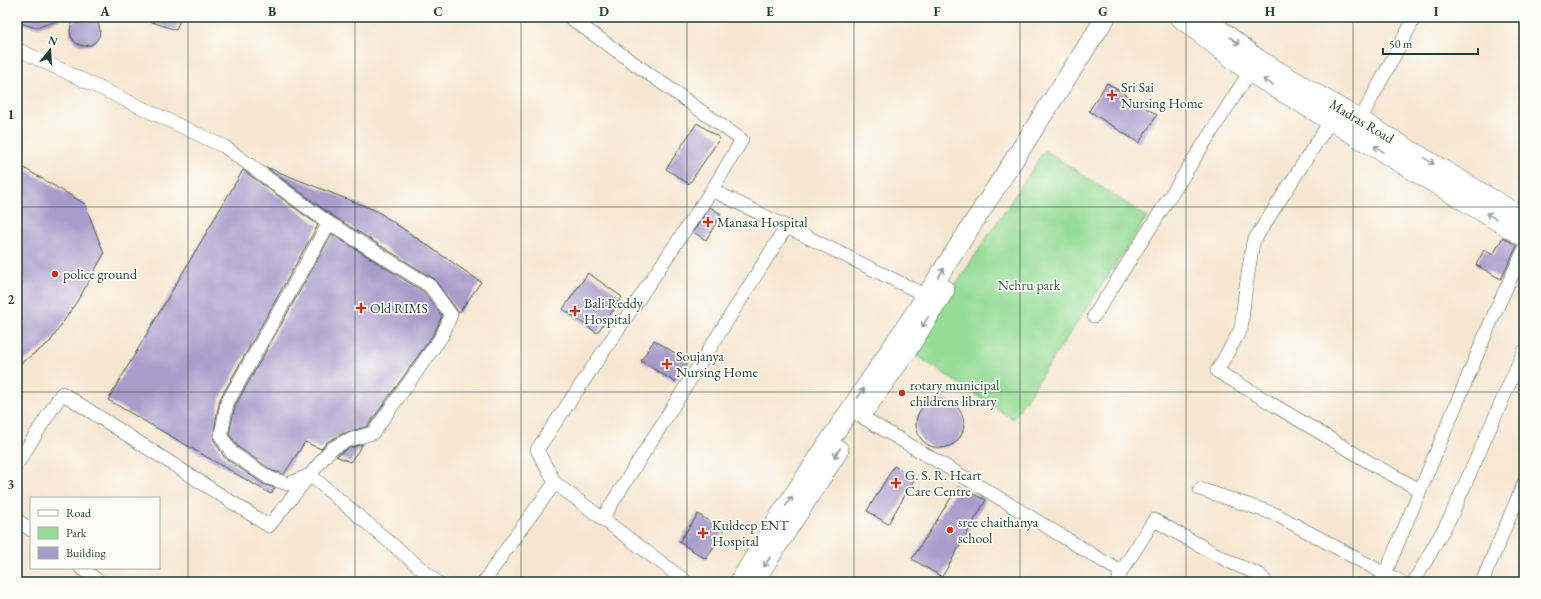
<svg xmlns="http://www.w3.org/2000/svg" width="1541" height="599" viewBox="0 0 1541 599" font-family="'EB Garamond',serif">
  <rect width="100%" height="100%" fill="#fdfcf7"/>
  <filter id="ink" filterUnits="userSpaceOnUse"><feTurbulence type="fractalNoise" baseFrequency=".025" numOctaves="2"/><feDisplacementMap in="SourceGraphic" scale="8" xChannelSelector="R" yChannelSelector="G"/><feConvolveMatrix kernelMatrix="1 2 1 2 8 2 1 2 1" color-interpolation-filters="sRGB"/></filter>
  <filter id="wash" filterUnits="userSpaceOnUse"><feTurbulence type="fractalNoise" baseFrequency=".012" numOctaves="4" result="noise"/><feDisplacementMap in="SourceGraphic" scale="16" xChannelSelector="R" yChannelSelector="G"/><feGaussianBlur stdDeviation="0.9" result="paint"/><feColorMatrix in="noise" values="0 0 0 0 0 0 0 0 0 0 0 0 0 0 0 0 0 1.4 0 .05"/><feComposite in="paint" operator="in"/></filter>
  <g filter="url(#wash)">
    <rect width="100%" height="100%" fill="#f7e7d2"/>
    <path fill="#95dc96" stroke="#5a8c65" d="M1045,150L1147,217L1013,419L911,352Z"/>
    <g id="blocks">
      <path fill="#a99ccb" d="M70 31a15 15 0 1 1 30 0a15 15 0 1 1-30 0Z
        M17,17H62V19L39,27H33L17,22Z
        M143,17H181L176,30L143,19Z
        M1107,83L1157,115L1139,143L1089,111Z
        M697,123L720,138L689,184L666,169Z
        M17,164L85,204L104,254L81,295L50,342L17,366Z
        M266,167L377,211L481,282L459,313L434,279L333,216Z
        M243,170L318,225L220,399L213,435L214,440L225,458L265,485L275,488L271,494L108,400Z
        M710,207L721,214L706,240L693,232Z
        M332,234L424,292L442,316L435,332L368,426L342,434L327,442L321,449L305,442L284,474L273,471L238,447L229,434L235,406Z
        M1503,237L1517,246L1501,279L1476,265L1484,250L1493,255Z
        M588,273L622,297L597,333L563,309Z
        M654,340L688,361L675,382L641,361Z
        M916 424a24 24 0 1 1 48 0a24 24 0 1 1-48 0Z
        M363,444L350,462L336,456L349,448Z
        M894,466L915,478L888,524L867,511Z
        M958,487L986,500L942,577L912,559Z
        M698,514L724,531L706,559L679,542Z"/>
    </g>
  </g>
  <g filter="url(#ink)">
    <use href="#blocks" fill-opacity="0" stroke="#3f564c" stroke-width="1"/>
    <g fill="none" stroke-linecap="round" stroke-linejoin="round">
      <defs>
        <path id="minor" d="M17,49L225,147L319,216L329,223L430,286L451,315L442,336L373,433L346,441L331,449L310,475L288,484L269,478L232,453L221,436L227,403L329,223
          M1331,120L1253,242L1245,293L1241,329L1217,371L1374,465L1420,490
          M1360,120L1415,17
          M712,190L933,299
          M1094,316L1254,65
          M850,410L991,493L1121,572L1118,582
          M17,464L62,393L269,526L310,475L437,582
          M555,483L687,582
          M1200,489L1275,514L1385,574L1495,312L1524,250
          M602,519L787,226
          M17,520L31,530
          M81,568L100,582
          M1121,572L1154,520L1230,562L1260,575L1266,582
          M484,582L516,535L555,483L537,450L712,190L742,140L569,17
          M1381,582L1385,574L1402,582
          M1414,582L1451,516L1524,351
          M1482,582L1524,483"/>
        <path id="secondary" d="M1179,17L1249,72L1524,237
          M1204,17L1258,59L1524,218
          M867,407L907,351L945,290
          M739,582L780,515L926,296L1106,17
          M754,582L839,450"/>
      </defs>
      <use href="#minor" stroke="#3f564c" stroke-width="14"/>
      <use href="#secondary" stroke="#3f564c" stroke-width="20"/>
      <use href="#minor" stroke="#fff" stroke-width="13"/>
      <use href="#secondary" stroke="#fff" stroke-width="19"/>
    </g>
    <defs><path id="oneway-shaft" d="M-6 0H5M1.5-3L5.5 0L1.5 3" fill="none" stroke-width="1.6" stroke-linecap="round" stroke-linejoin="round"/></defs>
    <g stroke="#8f9e9a">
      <use href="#oneway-shaft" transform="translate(1235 41) rotate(38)"/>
      <use href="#oneway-shaft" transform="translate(1268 82) rotate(-149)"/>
      <use href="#oneway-shaft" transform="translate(1379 149) rotate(-149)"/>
      <use href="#oneway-shaft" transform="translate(1429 161) rotate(31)"/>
      <use href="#oneway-shaft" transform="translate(1491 216) rotate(-149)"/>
      <use href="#oneway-shaft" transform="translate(941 273) rotate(-57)"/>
      <use href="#oneway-shaft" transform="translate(925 322) rotate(122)"/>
      <use href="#oneway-shaft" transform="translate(861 393) rotate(-56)"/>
      <use href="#oneway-shaft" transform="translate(837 453) rotate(123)"/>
      <use href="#oneway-shaft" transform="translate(789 501) rotate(-56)"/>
      <use href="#oneway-shaft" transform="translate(767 562) rotate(123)"/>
    </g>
  </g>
  <path fill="none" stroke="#1f3d34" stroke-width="1" stroke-opacity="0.55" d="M188,17V582M355,17V582M521,17V582M687,17V582M854,17V582M1020,17V582M1186,17V582M1353,17V582M17,207H1524M17,392H1524"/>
  <g fill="#c8321e" stroke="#fdfcf7" stroke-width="1.5">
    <path d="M1110 89h4v4h4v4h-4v4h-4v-4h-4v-4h4z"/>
    <path d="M706 216h4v4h4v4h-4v4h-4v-4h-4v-4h4z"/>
    <circle cx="55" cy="274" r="4"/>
    <path d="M359 302h4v4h4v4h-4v4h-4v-4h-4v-4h4z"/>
    <path d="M573 305h4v4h4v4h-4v4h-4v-4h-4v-4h4z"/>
    <path d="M665 358h4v4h4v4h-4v4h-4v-4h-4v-4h4z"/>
    <circle cx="902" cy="393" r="4"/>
    <path d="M894 477h4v4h4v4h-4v4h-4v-4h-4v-4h4z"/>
    <circle cx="950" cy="530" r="4"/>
    <path d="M701 527h4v4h4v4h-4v4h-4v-4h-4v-4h4z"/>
  </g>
  <g text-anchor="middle" stroke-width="3.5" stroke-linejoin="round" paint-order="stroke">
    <g font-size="14" fill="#1f3d34" stroke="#fdfcf7" text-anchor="start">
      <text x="1121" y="92">Sri Sai<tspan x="1121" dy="16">Nursing Home</tspan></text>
      <text x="717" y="227">Manasa Hospital</text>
      <text x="63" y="279">police ground</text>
      <text x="584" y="308">Bali Reddy<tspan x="584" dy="16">Hospital</tspan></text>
      <text x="370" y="313">Old RIMS</text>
      <text x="676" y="361">Soujanya<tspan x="676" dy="16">Nursing Home</tspan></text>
      <text x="910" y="390">rotary municipal<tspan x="910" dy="16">childrens library</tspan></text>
      <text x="905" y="480">G. S. R. Heart<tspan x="905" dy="16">Care Centre</tspan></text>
      <text x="958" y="527">sree chaithanya<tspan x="958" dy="16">school</tspan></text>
      <text x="712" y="530">Kuldeep ENT<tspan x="712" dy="16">Hospital</tspan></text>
    </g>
    <g font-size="14" fill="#1f3d34" stroke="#fdfcf7">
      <text transform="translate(1362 121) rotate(31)" y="5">Madras Road</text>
    </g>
    <g font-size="14" fill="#375d48" stroke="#fdfcf7">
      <text x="1029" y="290">Nehru park</text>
    </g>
  </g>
  <rect width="1541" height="599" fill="none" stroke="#fdfcf7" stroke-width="44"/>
  <rect x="30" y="497" width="130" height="72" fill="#fdfcf7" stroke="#a4b0a9"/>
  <rect x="38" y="510" width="20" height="6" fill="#ffffff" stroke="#a4b0a9"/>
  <text x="66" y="517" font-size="12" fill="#1f3d34">Road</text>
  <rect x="38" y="527" width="20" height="12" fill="#95dc96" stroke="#a4b0a9"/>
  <text x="66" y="537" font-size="12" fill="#1f3d34">Park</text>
  <rect x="38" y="547" width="20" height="12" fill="#a99ccb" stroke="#a4b0a9"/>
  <text x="66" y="557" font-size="12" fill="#1f3d34">Building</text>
  <g transform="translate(50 50) rotate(17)" stroke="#fdfcf7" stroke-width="3" paint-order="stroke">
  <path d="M0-3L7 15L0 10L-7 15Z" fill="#1f3d34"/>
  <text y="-6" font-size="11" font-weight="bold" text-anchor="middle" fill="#1f3d34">N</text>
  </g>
  <path d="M1383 48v6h95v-6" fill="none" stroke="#1f3d34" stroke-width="2"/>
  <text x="1389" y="48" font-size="12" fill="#1f3d34" stroke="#fdfcf7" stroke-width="3" paint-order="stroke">50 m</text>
  <rect x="22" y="22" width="1497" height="555" fill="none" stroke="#1f3d34" stroke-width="1.5"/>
  <g font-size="13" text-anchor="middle" font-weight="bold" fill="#1f3d34">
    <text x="105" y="16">A</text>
    <text x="272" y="16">B</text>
    <text x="438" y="16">C</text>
    <text x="604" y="16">D</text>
    <text x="770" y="16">E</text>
    <text x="937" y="16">F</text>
    <text x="1103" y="16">G</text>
    <text x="1270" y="16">H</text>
    <text x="1436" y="16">I</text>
    <text x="11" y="119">1</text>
    <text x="11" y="304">2</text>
    <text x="11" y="489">3</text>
  </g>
</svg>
